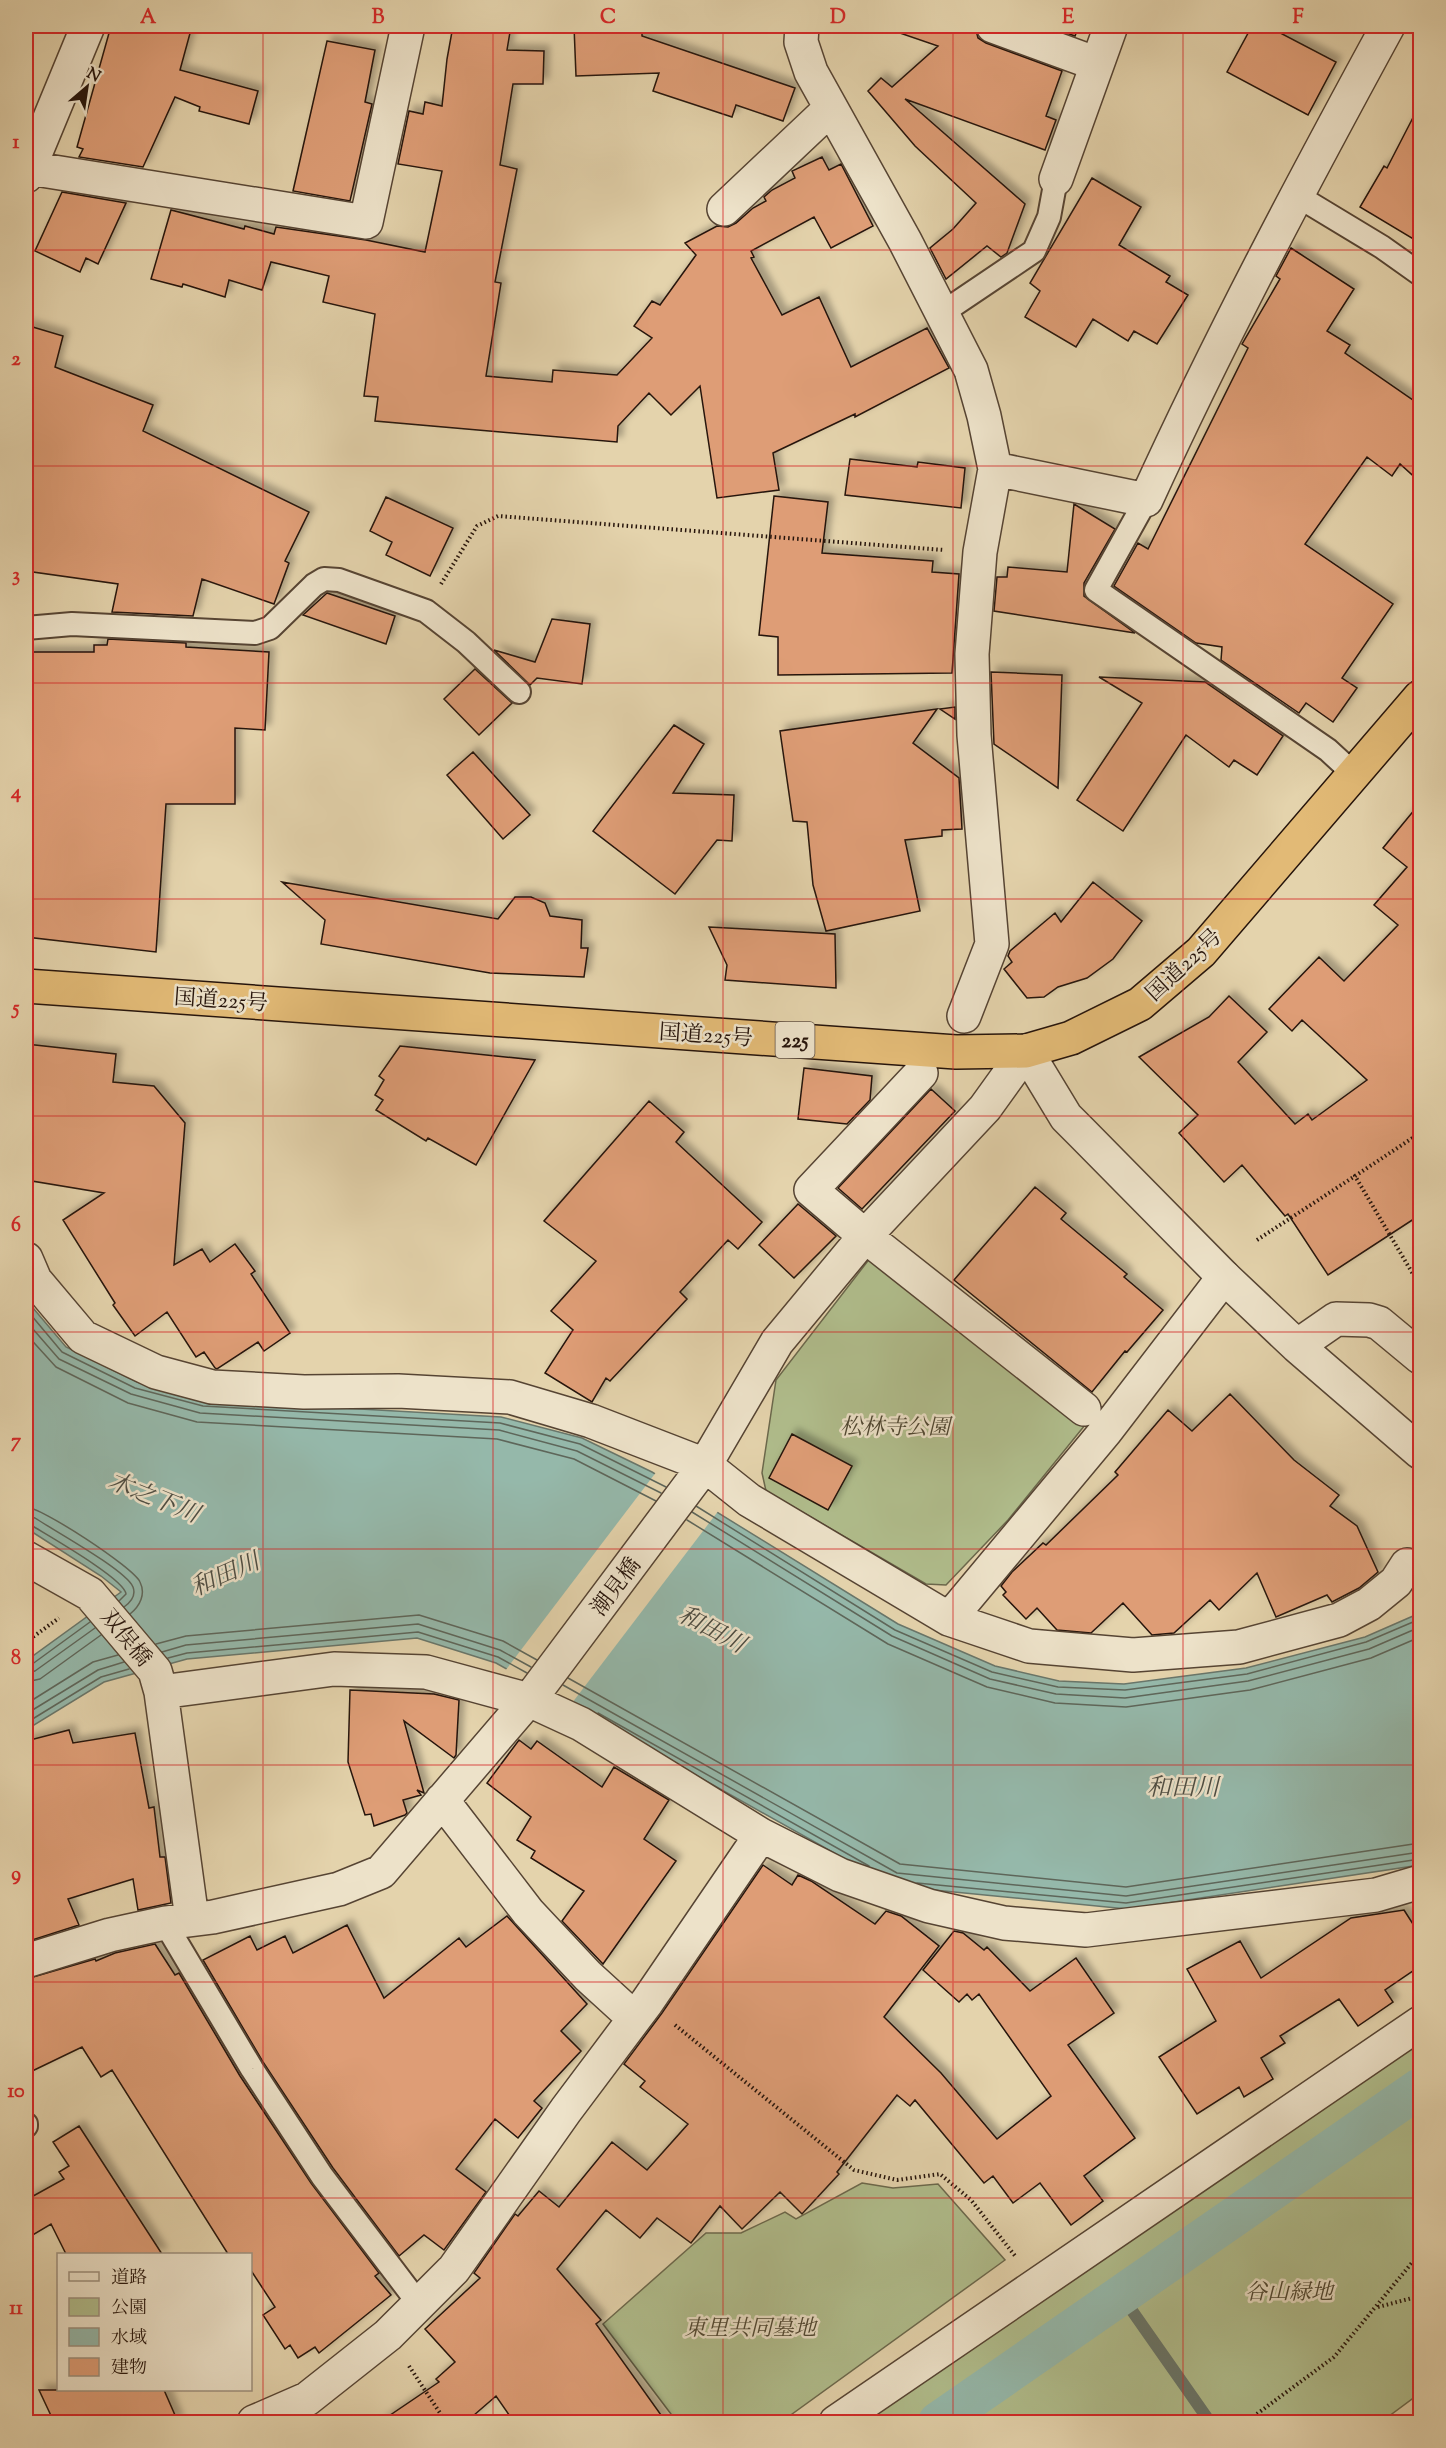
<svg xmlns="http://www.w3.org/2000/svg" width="1446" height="2448" viewBox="0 0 1446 2448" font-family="'Sorts Mill Goudy','Noto Serif JP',serif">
  <defs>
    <filter id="shadow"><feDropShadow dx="5.5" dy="-5.5" stdDeviation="3" flood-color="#0004"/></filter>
  </defs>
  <rect width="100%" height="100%" fill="#e4d3ac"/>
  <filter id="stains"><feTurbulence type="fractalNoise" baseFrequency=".00333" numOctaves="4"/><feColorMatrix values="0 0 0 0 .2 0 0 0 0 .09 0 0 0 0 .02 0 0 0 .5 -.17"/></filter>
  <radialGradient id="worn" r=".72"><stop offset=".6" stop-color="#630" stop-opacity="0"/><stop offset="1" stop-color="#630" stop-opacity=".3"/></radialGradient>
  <path fill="#b0bd8c" stroke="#6b684c" stroke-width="1.5" d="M874,1253L1085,1425L1008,1520L946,1585L926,1584L766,1491L762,1473L776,1380Z
    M1420,2041V2393L1381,2422H863Z
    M862,2183L893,2188L938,2184L1005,2260L781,2422H677L603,2324L706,2233H741L785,2212L796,2219Z"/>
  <path fill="#95b8aa" stroke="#69766a" stroke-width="1.5" d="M26,1297L28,1302L66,1347L137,1382L203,1400L501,1417L582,1438L652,1472L898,1624L995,1666L1059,1681L1124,1684L1246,1668L1365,1637L1420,1613V1865L1127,1909L893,1886L496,1663L417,1638L187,1659L104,1682L26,1730V1661L121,1592L101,1576L26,1528Z"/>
  <path fill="#e4d3ac" d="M657,1471L719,1510L569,1707L505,1671Z"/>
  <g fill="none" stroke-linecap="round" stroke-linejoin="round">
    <path stroke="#5e665a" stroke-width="1.5" d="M26,1309L62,1352L135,1388L203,1406L500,1423L580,1444L666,1487
      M26,1321L59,1359L131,1394L200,1413L499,1430L577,1451L661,1493
      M26,1334L56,1367L128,1403L197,1422L497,1439L574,1459L656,1501
      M696,1506L895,1630L992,1672L1058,1687L1125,1690L1247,1674L1366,1642L1420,1619
      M26,1507C41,1507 133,1567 140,1582C146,1594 140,1606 130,1614
      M692,1512L892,1636L990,1679L1056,1694L1125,1698L1248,1681L1369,1649L1420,1627
      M26,1516L35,1518C53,1530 126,1570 133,1587C136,1595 131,1602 124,1607
      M687,1520L888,1644L987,1687L1055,1703L1126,1707L1250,1690L1371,1658L1420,1637
      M26,1523L31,1525C47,1535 125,1579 126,1594L119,1601
      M156,1644L186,1636L419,1615L503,1641L537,1660
      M162,1652L186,1645L418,1624L500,1650L531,1667
      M168,1658L187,1653L418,1632L498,1657L527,1673
      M26,1666L31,1665L90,1622
      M26,1673L35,1671L95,1628
      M568,1678L900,1864L1126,1887L1420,1843
      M26,1682L40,1679L101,1635
      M563,1685L897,1873L1126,1896L1420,1852
      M26,1704L93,1662L118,1655
      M598,1713L869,1866
      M26,1714L98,1670L124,1662
      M26,1723L101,1677L129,1669
      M917,1883L1126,1903L1420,1859"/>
    <path stroke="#69766a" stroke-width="12" d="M1121,2295L1210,2422"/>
    <path stroke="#95b8aa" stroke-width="40" d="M938,2422L1420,2088"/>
  </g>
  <path fill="#de9d76" stroke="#26140b" stroke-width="1.5" filter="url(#shadow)" d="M111,26H192L180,70L258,91L249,124L199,111L200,107L175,97L143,167L79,157L83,149L77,147Z
    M453,26H511L507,50L544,51L543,84H513L500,165L517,169L495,282L501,283L486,376L552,382L553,370L617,375L652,338L634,326L652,301L660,305L696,255L685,243L717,226L728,227L736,223L753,208L766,201L764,197L772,190L795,178L792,171L822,157L829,170L841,164L873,226L831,248L814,217L751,251L754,257L751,258L782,315L819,297L851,367L927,328L949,368L855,417V414L773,453L779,490L717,498L700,386L671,415L649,393L618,426L617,442L375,421L378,397L364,396L375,314L323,302L329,276L271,262L262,290L229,280L225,297L183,284L182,287L151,279L171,210L244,229L245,226L274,234L276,227L366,240L425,252L442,171L398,164L409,111L423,114L425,102L442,106L447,59Z
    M574,26H642V36L795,88L783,121L736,105L732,117L653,91L659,73L576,76Z
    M895,26H975L978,38L986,43L1062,71L1046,116L1056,120L1045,150L905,99L1025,204L1007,253L1001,257L987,246L946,279L930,248L953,229L976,203L915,146L868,91L881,78L892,87L938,46L894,31Z
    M1046,26H1079L1075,36Z
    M1252,26H1267L1336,62L1308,115L1227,72Z
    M327,41L375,50L365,102L372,104L350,201L293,191Z
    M1420,104V243L1360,207L1384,166L1387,168Z
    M1092,178L1141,207L1119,245L1170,276L1166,282L1188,295L1157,344L1134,331L1128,341L1093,319L1076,347L1025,317L1040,291L1030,283Z
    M62,192L126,203L98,264L86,258L80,272L35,251Z
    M1291,248L1354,289L1327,331L1350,345L1345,353L1420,405V482L1400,464L1392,476L1367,457L1305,544L1393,604L1342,678L1357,688L1333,722L1306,703L1299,713L1221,660L1222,647L1196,643L1114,586L1138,543L1148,549L1248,348L1242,344L1280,279L1276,276Z
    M26,325L63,336L55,367L153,405L143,431L309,512L285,561L289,563L274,604L202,579L193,616L112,612L118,584L26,571Z
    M850,459L917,467L918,462L965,468L961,508L845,495Z
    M774,496L828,502L822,553L933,561L932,572L959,574L952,673L778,675V637L759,635Z
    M386,497L453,528L430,576L386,555L392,542L370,531Z
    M1074,504L1115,529L1084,583V596L1135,633L994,611L997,577H1007L1008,567L1067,572Z
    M327,593L395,616L386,644L303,615Z
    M552,619L590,624L582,684L537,678L530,685L494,650L535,662Z
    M108,639L186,643V647L269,652L265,730L235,728V804H166L156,952L26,937V652H94V645H107Z
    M475,669L512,703L479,735L444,699Z
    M991,672L1062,675L1058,788L994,744Z
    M1099,677L1205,682L1283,736L1257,775L1234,760L1229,767L1186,735L1123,831L1077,800L1142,703Z
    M955,707V719L940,709Z
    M937,709L913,743L959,778L962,829L942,830V836L905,840L920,911L826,931L813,885L807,822L793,821L780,731Z
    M674,725L704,744L673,793L734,795L732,841L717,840L675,894L593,831Z
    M473,752L530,815L503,839L447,775Z
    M1420,803V1215L1328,1275L1288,1214L1285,1216L1242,1165L1224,1182L1179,1133L1198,1115L1139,1057L1209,1017L1229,996L1267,1032L1238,1062L1295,1124L1308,1114L1312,1120L1367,1080L1302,1020L1292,1031L1269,1009L1319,957L1344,981L1398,925L1374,905L1407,867L1383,848Z
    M282,882L498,919L515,897H531L545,903L550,916L582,920L581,948H588L584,977L490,973L321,944L325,920Z
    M1093,882L1142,921L1113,959L1087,978L1058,987L1044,997L1027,998L1004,969L1012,962L1008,956L1010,951L1055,913L1061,922Z
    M709,927L835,934L836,988L725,980L727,965Z
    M26,1044L116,1054L113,1082L154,1086L185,1123L174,1265L202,1249L210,1262L235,1244L255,1271L251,1274L290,1333L264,1351L258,1342L217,1369L215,1368L204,1352L196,1357L167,1312L135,1336L113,1305L115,1303L63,1220L104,1193L26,1180Z
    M400,1046L535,1060L476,1165L428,1138L426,1141L376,1110L383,1100L375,1095L384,1080L379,1076Z
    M804,1068L872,1076L870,1100L847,1124L798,1119Z
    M931,1089L955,1111L862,1209L838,1188Z
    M649,1101L684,1132L676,1142L762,1222L738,1249L728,1240L680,1292L687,1299L610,1381L606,1378L592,1402L545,1373L573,1330L551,1311L596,1261L544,1221Z
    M1035,1187L1066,1213L1061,1219L1127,1274L1124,1277L1163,1310L1127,1352L1125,1351L1092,1392L954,1280Z
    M798,1204L836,1236L794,1278L759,1245Z
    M1230,1394L1294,1460L1339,1495L1330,1506L1357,1526L1378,1572L1359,1588L1332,1602L1327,1595L1276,1617L1257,1573L1219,1610L1210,1600L1174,1633L1152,1635L1123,1603L1091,1633L1057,1630L1037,1608L1026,1619L1003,1595L1006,1592L1001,1586L1012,1572L1043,1543L1046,1545L1118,1475L1115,1472L1168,1410L1192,1431Z
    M792,1434L852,1466L828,1510L769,1478Z
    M350,1690L434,1694L459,1700L456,1755L454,1758L404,1721L424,1793L417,1790L421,1795L403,1800L407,1813L405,1815L374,1826L371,1814L365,1815L348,1762Z
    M69,1730L73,1743L135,1733L149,1808L154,1807L160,1857H165L171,1903L138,1910L133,1879L68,1899L79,1925L26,1942V1741Z
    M519,1740L531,1749L537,1741L602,1787L614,1767L669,1800L644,1839L676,1861L603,1964L562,1921L584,1891L531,1858L535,1851L517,1840L531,1817L487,1783Z
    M763,1865L792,1885L798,1875L811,1881L875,1924L886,1911L901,1916L939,1946L884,2017L941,2073L997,2139L1051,2096L979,1994L972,2000L967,1994L959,2002L923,1970L954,1931L963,1933L984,1950L987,1947L1030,1991L1076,1958L1114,2013L1068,2045L1135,2138L1084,2176L1103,2201L1071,2225L1040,2183L1013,2203L993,2176L984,2183L915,2100L910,2106L897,2095L837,2172L839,2174L802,2214L780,2192L742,2229L720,2206L691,2243L657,2218L640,2238L606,2210L557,2269L601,2320L596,2324L666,2422H514L496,2396L466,2422H380L439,2382L436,2379L455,2362L425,2329L480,2278L474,2273L515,2214L518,2216L539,2191L559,2207L612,2142L647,2170L688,2124L640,2087L645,2081L624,2064L662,2013Z
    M1404,1910L1420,1935V1966L1385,1990L1393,2002L1358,2026L1339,1999L1280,2036L1285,2043L1261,2058L1273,2079L1244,2097L1239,2087L1197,2114L1159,2057L1216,2021L1187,1969L1240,1941L1261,1978L1351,1918Z
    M507,1916L587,2004L561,2031L581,2051L534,2101L542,2108L518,2138L495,2119L456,2169L486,2192L444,2250L424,2235L399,2256L333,2168L263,2062L203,1960L250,1936L257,1950L285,1936L293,1953L347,1925L384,1998L459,1938L466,1947Z
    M155,1944L175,1975L179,1973L240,2076L311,2183L379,2273L375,2276L391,2295L319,2353L315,2347L298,2358L290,2345L285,2349L263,2315L275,2307L250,2269V2254H228L112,2070L101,2077L82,2047L26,2074V1979L95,1959L96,1961L115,1953Z
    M79,2126L162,2254H66L51,2224L26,2239V2200L64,2179L59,2172L69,2166L53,2142Z
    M39,2390H164L178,2422H54Z"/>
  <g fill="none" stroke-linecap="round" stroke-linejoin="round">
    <defs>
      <path id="service" d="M1296,195L1382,247L1420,274
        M942,313L1034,251L1049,217L1056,179
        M1146,500L1096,590L1328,750L1354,774
        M26,628L72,624L255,633L270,628L314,585L324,579L339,580L426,611L466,642L519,692
        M165,1923L252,2069L322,2176L419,2304
        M26,2124V2126"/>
      <path id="minor" d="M802,26L801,42L811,72L905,241L971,370L984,416L995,469L980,552L972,654L974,735L992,944L964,1016
        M993,26L1097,64
        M29,168L366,222L408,26
        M26,176L88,26
        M1056,179L1111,26
        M724,209L831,108
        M995,469L1146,500C1220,338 1303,182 1388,26
        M921,1073L811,1190L865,1236L1084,1409
        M26,1259L35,1280L83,1337L156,1372L212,1387L304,1392L398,1391L510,1397L591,1421L705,1465L749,1500L949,1619L1029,1646L1133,1655L1239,1647L1339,1620L1369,1604L1396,1582L1407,1565
        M26,1558L90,1594L155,1671L161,1692L192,1919
        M949,1619L1105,1432L1224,1277
        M161,1692L334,1669L426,1672L529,1700L581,1724L761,1835L840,1875L929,1906L1004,1923L1086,1930L1376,1895L1420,1882
        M442,1800L528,1912L588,1976L634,2018
        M26,1961L110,1935L165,1923L213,1917L339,1889L381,1872L536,1691L705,1465L777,1342L865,1236L985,1108L1026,1051
        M254,2422L307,2399L388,2335L454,2269L566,2110L647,2002L761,1835"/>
      <path id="tertiary" d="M1026,1051L1066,1117L1082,1133L1224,1277L1297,1346L1420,1452
        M1297,1346L1336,1319L1369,1320L1379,1323L1420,1357
        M836,2422L1420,2023"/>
      <path id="trunk" d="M26,986L956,1052L1026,1051L1071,1038L1140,1004L1201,952L1420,697"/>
    </defs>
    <use href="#service" stroke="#564433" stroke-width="26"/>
    <use href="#minor" stroke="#564433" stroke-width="36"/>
    <use href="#tertiary" stroke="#564433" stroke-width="36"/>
    <use href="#trunk" stroke="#26140b" stroke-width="36"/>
    <path stroke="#26140b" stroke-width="4" stroke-dasharray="1.5 3" stroke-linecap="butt" d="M441,584L477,526L498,516L944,550
      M1420,1133L1355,1176L1420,1286
      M1257,1240L1355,1176
      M26,1642L59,1618
      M675,2025L854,2170L897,2180L940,2174L971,2200L1016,2257
      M1378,2307L1420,2296
      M409,2366L446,2422
      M1246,2422L1334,2357L1420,2253"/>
    <use href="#service" stroke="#ede2c9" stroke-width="22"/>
    <use href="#minor" stroke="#ede2c9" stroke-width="33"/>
    <use href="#tertiary" stroke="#ede2c9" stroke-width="33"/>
    <use href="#trunk" stroke="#e2ba76" stroke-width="33"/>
  </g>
  <path fill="none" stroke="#d62828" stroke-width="1.5" stroke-opacity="0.55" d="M263,26V2422M493,26V2422M723,26V2422M953,26V2422M1183,26V2422M26,250H1420M26,466H1420M26,683H1420M26,899H1420M26,1116H1420M26,1332H1420M26,1549H1420M26,1765H1420M26,1982H1420M26,2198H1420"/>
  <g text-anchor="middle" stroke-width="5" stroke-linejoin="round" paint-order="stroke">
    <rect fill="#ede2c9" stroke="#625244" stroke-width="1.5" x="775.5" y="1022" width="39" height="36" rx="4.5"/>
    <g font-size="21" font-weight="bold" fill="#26140b">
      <text x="795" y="1047">225</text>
    </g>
    <g font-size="22" fill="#26140b" stroke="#ede2c9">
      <text transform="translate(1183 964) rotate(-43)" y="8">国道225号</text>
      <text transform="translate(221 999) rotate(4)" y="8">国道225号</text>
      <text transform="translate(706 1034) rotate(4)" y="8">国道225号</text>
      <text transform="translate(615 1586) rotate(-53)" y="8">潮見橋</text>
      <text transform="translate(127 1637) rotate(51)" y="8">双俣橋</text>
    </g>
    <g font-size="22" font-style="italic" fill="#4f4732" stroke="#ede2c9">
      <text x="895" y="1434">松林寺公園</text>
      <text x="1289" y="2299">谷山緑地</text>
      <text x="750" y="2335">東里共同墓地</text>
    </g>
    <g font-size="24" font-style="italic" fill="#4d4d43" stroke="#ede2c9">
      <text transform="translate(154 1497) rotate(22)" y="8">木之下川</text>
      <text transform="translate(225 1574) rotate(-24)" y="8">和田川</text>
      <text transform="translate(712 1629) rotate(28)" y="8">和田川</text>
      <text x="1183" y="1795">和田川</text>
    </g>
  </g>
  <rect width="1446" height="2448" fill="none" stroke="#e4d3ac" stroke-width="66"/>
  <rect x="57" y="2253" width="195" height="138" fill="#ede2c9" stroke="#9d907d" stroke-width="1.5"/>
  <rect x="69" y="2272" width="30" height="9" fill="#ede2c9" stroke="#9d907d" stroke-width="1.5"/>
  <text x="111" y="2283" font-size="18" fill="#26140b">道路</text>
  <rect x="69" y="2298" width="30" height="18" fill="#b0bd8c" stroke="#9d907d" stroke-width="1.5"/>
  <text x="111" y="2313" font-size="18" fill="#26140b">公園</text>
  <rect x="69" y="2328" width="30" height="18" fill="#95b8aa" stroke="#9d907d" stroke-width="1.5"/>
  <text x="111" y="2343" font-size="18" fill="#26140b">水域</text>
  <rect x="69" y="2358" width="30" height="18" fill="#de9d76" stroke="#9d907d" stroke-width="1.5"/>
  <text x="111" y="2373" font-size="18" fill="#26140b">建物</text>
  <g transform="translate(87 87) rotate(29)" stroke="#ede2c9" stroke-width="4.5" paint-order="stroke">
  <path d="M0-4.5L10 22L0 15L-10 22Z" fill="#26140b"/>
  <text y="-9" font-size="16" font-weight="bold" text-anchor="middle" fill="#26140b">N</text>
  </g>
  <rect x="33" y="33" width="1380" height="2382" fill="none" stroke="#d62828" stroke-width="2"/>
  <g font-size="20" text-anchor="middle" font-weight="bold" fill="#d62828">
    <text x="148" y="23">A</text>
    <text x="378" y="23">B</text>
    <text x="608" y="23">C</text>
    <text x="838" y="23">D</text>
    <text x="1068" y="23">E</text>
    <text x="1298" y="23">F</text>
    <text x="16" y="148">1</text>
    <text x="16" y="365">2</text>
    <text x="16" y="581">3</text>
    <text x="16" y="798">4</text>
    <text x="16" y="1014">5</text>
    <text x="16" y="1231">6</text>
    <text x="16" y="1447">7</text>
    <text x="16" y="1664">8</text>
    <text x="16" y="1880">9</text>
    <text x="16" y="2097">10</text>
    <text x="16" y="2314">11</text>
  </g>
  <rect width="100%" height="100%" filter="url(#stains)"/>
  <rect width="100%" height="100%" fill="url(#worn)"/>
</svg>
